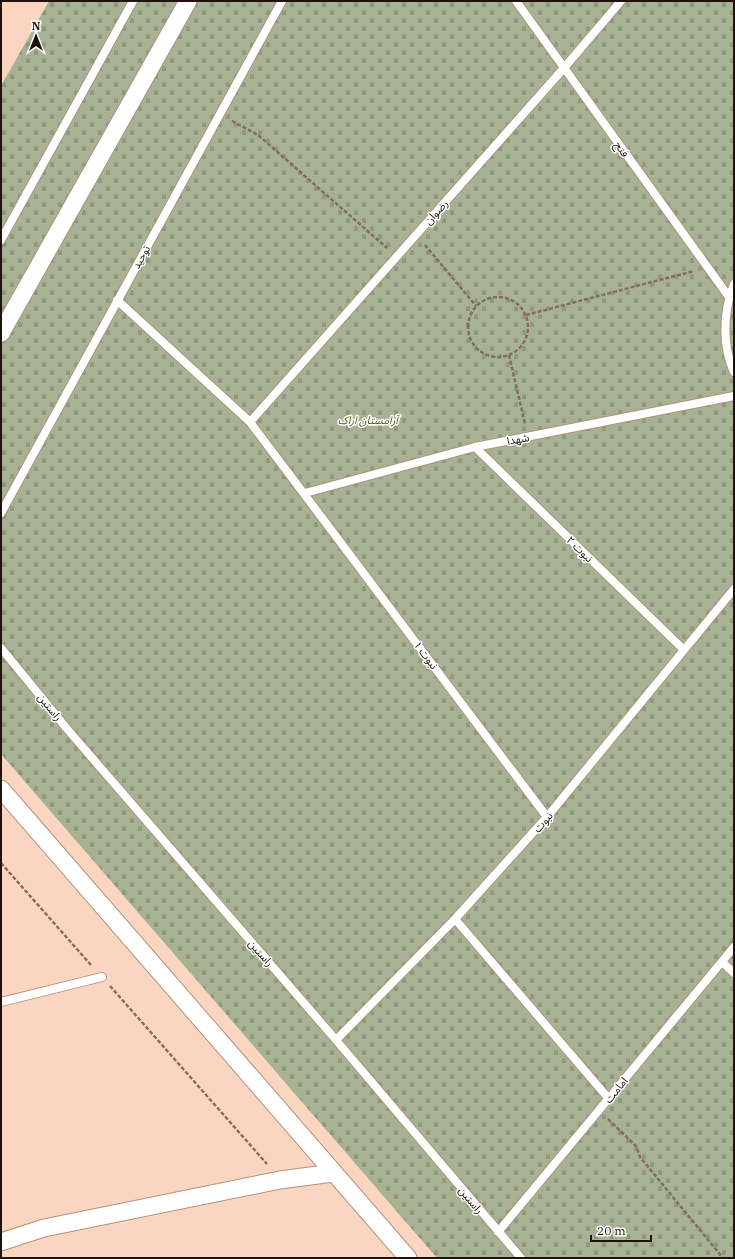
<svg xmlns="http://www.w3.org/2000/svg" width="735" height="1259" viewBox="0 0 735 1259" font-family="'IBM Plex Serif','Noto Sans Arabic',serif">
  <defs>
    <pattern id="cemetery-stones" width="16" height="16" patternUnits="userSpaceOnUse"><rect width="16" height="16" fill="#a7b193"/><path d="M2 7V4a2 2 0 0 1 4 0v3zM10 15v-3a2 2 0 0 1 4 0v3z" fill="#8f977d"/></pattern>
  </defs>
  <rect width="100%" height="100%" fill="#fad6c0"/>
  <path fill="url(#cemetery-stones)" d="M49,1H734V1258H437L1,754V86Z"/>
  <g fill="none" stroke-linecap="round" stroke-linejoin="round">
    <defs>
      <path id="service" d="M516,1L729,297
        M1,240L133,1
        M734,284C723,311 722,346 734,372
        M117,300L250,422L547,817
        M250,422L564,68L621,1
        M475,447L684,650
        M305,493L475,447L734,396
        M1,513L282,1
        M1,648L68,730L336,1040L521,1258
        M455,919L609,1099
        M722,962L734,973
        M1,1002L102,977
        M336,1040L455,919L547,817L734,589
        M498,1232L734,947"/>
      <path id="minor" d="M1,333L188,1
        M1,789L408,1258
        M1,1242L44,1228L280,1180L333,1173"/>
    </defs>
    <use href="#service" stroke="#b2917c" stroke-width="10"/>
    <use href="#minor" stroke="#b2917c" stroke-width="19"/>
    <path stroke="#846c5e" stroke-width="2.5" stroke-dasharray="4 2" stroke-linecap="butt" d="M232,121L258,135L387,248
      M425,245L476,306
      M468 327a30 30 0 1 1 60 0a30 30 0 1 1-60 0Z
      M526,315L694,271
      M509,355L525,424
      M1,863L91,965
      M110,986L267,1164
      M608,1119L636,1146L640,1157L723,1258"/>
    <use href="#service" stroke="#fff" stroke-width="8"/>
    <use href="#minor" stroke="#fff" stroke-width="17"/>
  </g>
  <g text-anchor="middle" stroke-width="3" stroke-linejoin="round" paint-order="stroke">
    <g font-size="11" fill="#1f120b" stroke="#fff">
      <text transform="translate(622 149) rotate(54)" y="4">فتح</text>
      <text transform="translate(436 212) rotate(-48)" y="4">رضوان</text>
      <text transform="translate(141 257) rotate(-61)" y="4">توحید</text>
      <text transform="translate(518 439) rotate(-11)" y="4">شهدا</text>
      <text transform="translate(580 549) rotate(44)" y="4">نبوت ۲</text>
      <text transform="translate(426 655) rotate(53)" y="4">نبوت ۱</text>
      <text transform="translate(50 707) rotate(51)" y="4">راستین</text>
      <text transform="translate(543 822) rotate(-49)" y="4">نبوت</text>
      <text transform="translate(261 953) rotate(49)" y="4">راستین</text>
      <text transform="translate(616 1090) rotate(-51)" y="4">امامت</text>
      <text transform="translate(471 1200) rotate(50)" y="4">راستین</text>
    </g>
    <g font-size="11" font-style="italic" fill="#4d5e10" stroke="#fff">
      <text x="368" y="424">آرامستان اراک</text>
    </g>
  </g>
  <rect width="735" height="1259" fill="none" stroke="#1f120b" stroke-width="4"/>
  <g transform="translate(36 36)" stroke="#ffffff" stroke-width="3" paint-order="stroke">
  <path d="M0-3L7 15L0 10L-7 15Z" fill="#1f120b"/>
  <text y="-6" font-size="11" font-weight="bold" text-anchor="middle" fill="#1f120b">N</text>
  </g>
  <path d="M591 1235v6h60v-6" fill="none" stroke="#1f120b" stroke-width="2"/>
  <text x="597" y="1235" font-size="12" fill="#1f120b" stroke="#ffffff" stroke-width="3" paint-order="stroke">20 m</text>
</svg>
